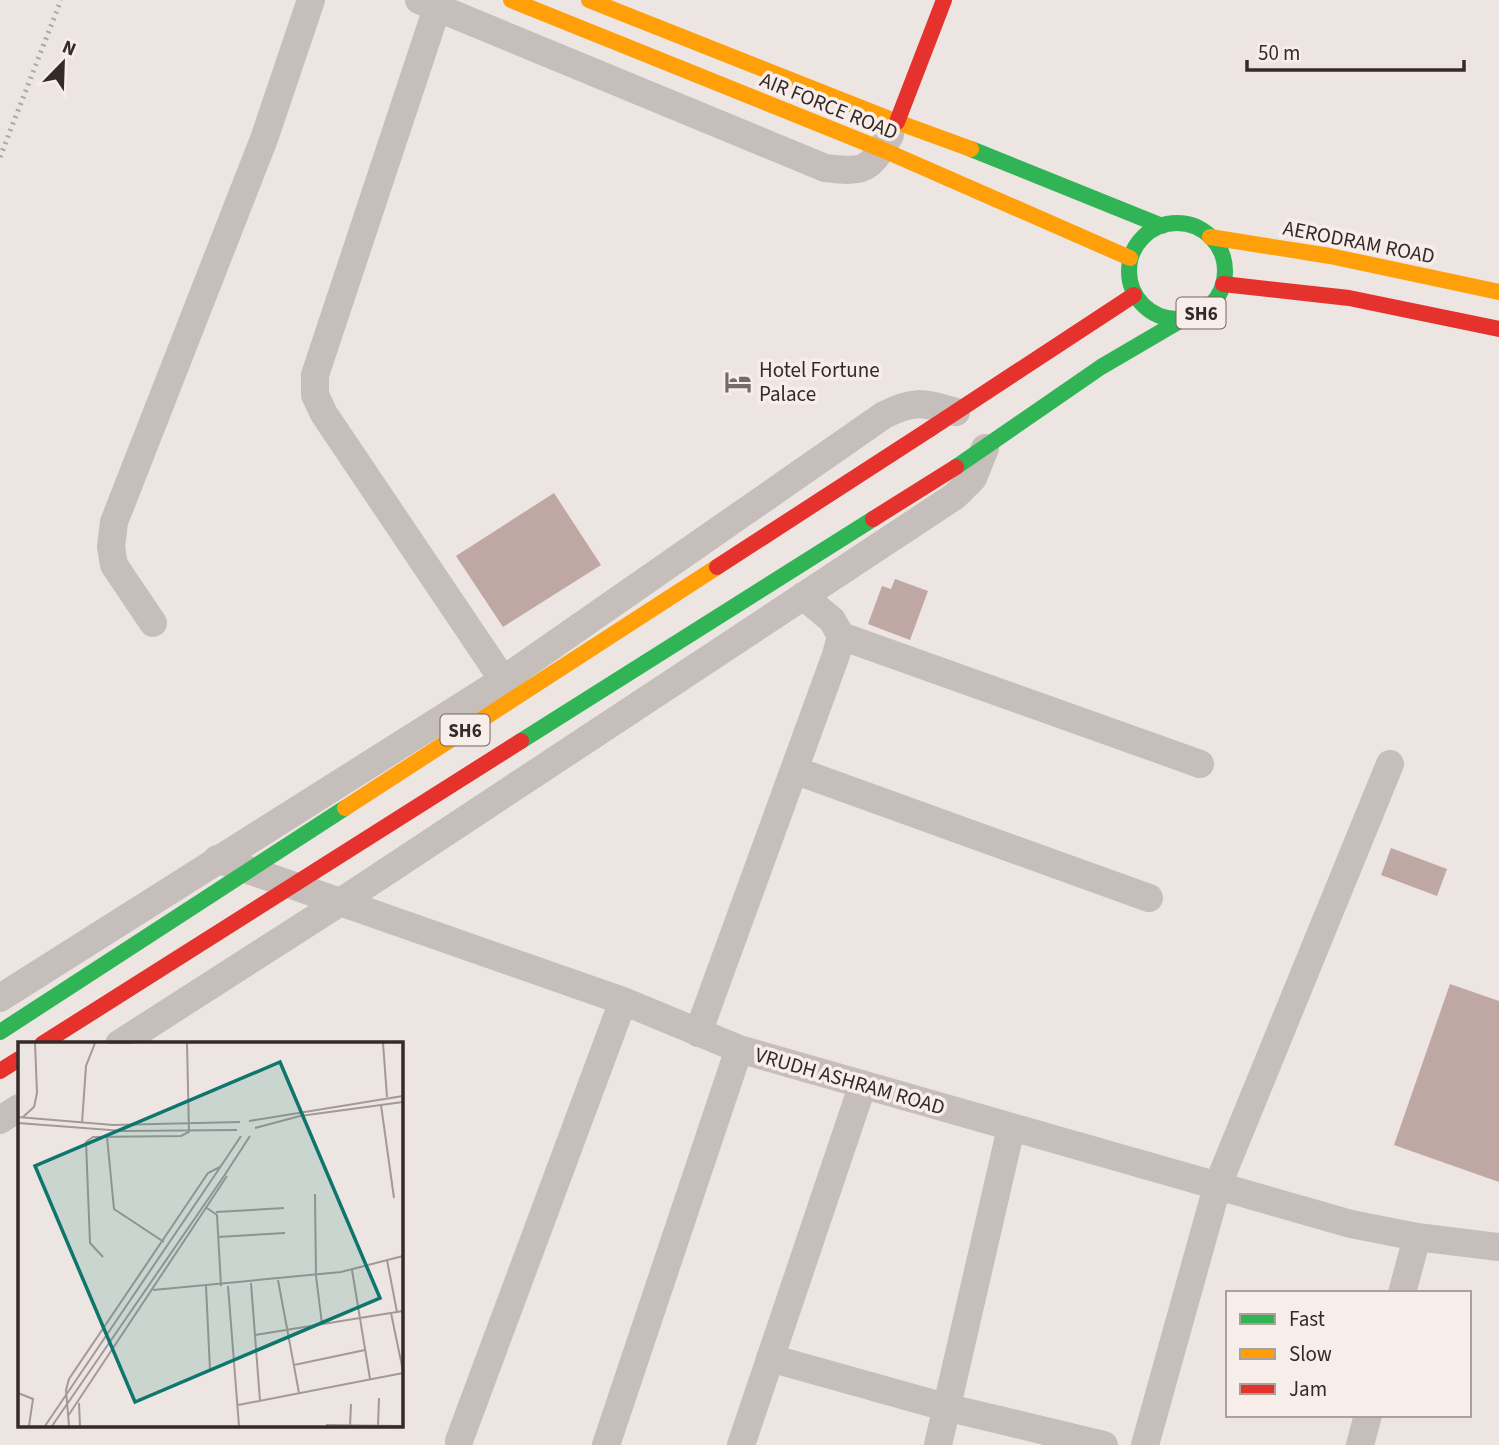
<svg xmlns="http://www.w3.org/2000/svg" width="1499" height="1445" viewBox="0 0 1499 1445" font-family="'Source Sans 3',sans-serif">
  <rect width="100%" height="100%" fill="#ece5e2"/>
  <path fill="#bfa7a4" d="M554,493L601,565L503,627L456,556Z
    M895,579L928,591L910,640L868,624L882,586L891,589Z
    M1391,848L1447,869L1437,896L1381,875Z
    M1450,984L1499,1001V1182L1394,1145Z"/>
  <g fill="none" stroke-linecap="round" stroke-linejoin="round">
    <path stroke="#c5bebb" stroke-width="28" d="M419,0L825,168C866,173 869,170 890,135
      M437,8L315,375V395L324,414L503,680
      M153,623L114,565L111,547L114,522L264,139L311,0
      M841,636L1200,764
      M794,770L1149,898
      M217,859L623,1001L739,1049L1351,1224L1417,1237L1499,1247
      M0,998L503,680L884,415C916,399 923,403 956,412
      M698,1033L836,655L841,636L832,620L803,596
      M119,1044L342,901L955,496L973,478L985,448
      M0,1120L19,1108
      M1402,1293L1417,1237
      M770,1358L945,1407L1104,1445
      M459,1441L623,1001
      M606,1445L739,1049
      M741,1445L863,1084
      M938,1445L1011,1128
      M1145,1445L1217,1187L1390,764
      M1360,1445L1368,1415"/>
    <path stroke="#30b455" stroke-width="16" d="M971,149L1162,226
      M1129 271a48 48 0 1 1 96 0a48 48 0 1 1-96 0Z
      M956,467L1101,367L1183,319"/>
    <path stroke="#ff9f0a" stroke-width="16" d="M511,0L881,149L1130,258
      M589,0L897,122L971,149
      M1210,237L1330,256L1499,292"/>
    <path stroke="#e5322d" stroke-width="16" d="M897,122L944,0
      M1223,284L1349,298L1499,329
      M930,429L1134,295
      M0,1071L19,1059"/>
    <path stroke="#ada7a5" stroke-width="5" stroke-dasharray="2 5" stroke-linecap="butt" d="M0,157L61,0"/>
    <path stroke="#30b455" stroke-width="16" d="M521,741L873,519
      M0,1032L345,808"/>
    <path stroke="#ff9f0a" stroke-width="16" d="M345,808L717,567"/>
    <path stroke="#e5322d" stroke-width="16" d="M873,519L956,467
      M717,567L930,429
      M42,1044L521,741"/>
  </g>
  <defs>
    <symbol id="hotel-bare" viewBox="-9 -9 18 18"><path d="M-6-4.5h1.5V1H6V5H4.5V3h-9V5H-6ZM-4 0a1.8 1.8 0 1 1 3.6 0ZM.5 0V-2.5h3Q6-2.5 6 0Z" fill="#766b6a" stroke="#f8eee9" stroke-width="2.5" paint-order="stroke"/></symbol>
  </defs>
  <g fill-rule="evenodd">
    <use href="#hotel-bare" x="719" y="363" width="38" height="38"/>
  </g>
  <g text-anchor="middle" stroke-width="7" stroke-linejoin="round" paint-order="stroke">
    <g fill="#f8eee9" stroke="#706563" stroke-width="2">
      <rect x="1176.5" y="297.5" width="49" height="31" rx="5"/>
      <rect x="440.5" y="714.5" width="49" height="31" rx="5"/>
    </g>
    <g font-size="19" font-weight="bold" fill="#362a29">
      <text x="1201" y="320">SH6</text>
      <text x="465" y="737">SH6</text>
    </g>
    <g font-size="21" fill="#362a29" stroke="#f8eee9">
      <text transform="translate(829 106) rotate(22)" y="7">AIR FORCE ROAD</text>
      <text transform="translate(1359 242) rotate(11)" y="7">AERODRAM ROAD</text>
      <text transform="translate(850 1081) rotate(16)" y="7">VRUDH ASHRAM ROAD</text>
    </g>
    <g font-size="21" fill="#362a29" stroke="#f8eee9" text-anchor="start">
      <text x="759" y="377">Hotel Fortune<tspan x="759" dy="24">Palace</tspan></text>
    </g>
  </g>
  <g transform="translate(18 1042)">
    <rect width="385" height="385" fill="#ece5e2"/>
    <path fill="none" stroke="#a39a98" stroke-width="2" d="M90,1H113M365,1L369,55M363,63L376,156M0,75L95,83L222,80M5,75L16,65L19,51L17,1M231,79L385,54M0,81L105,89L219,88M64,81L68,24L77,1M237,86L282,74L385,60M89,95L96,167L146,200M199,130L223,94M206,134L232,94M297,152L298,234L304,282M189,166L199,173L203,244M198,170L266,166M200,195L267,191M85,215L72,201L68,100L75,95L163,94L171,90L169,1M369,218L379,270M334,228L352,337M260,238L281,351M233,241L242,359M188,244L192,328M210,244L221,384M135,248L323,230L385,214M373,271L385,329M237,293L385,269M276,323L347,308M0,351L15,357L11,384M61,361L62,384M220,363L385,331M50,374L209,134M308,383L385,384M27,384L199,130M34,384L206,134M51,384L48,348L51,337L190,131L202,125M332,384L333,362M360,384L361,356"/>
    <path fill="#0f766e" fill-opacity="0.15" stroke="#0f766e" stroke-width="3.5" d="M262,20L362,256L117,360L17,124Z"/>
    <rect width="385" height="385" fill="none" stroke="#362a29" stroke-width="3.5"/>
  </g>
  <rect x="1226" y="1291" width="245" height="126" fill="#f8eee9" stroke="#aaa09c" stroke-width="2"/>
  <rect x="1240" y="1314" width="35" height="10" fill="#30b455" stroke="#aaa09c" stroke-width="2"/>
  <text x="1289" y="1326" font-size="21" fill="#362a29">Fast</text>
  <rect x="1240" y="1349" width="35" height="10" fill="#ff9f0a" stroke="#aaa09c" stroke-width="2"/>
  <text x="1289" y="1361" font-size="21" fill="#362a29">Slow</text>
  <rect x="1240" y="1384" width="35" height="10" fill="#e5322d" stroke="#aaa09c" stroke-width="2"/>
  <text x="1289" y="1396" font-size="21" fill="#362a29">Jam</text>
  <g transform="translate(63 63) rotate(23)" stroke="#f8eee9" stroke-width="5" paint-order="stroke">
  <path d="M0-5L12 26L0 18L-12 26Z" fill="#362a29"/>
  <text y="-10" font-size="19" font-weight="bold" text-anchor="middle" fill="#362a29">N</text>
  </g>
  <path d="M1247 60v10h217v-10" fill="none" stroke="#362a29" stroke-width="3.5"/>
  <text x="1258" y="60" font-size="21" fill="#362a29" stroke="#f8eee9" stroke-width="5" paint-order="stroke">50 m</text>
</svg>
